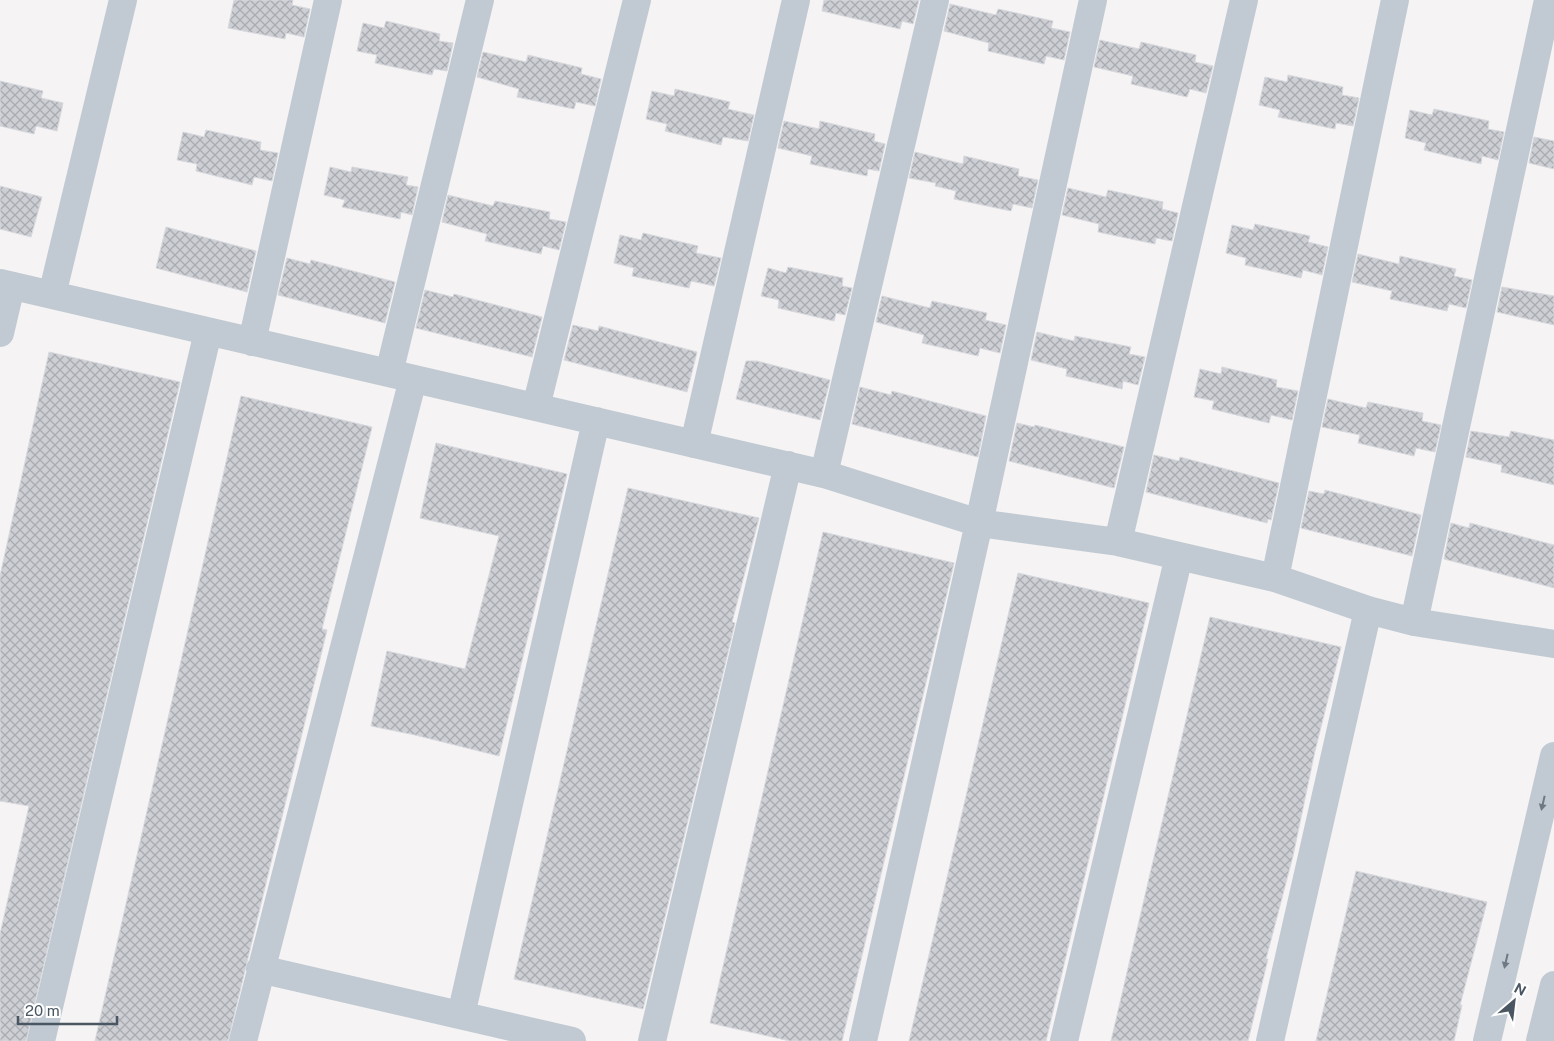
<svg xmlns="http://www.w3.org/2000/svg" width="1554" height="1041" viewBox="0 0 1554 1041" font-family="'Public Sans',sans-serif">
  <defs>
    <pattern id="building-cross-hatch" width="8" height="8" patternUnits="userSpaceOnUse" patternTransform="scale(1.25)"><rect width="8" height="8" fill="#cdcfd5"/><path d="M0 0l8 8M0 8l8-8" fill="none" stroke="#a8abb0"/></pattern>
  </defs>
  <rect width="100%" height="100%" fill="#f5f3f3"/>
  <path fill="url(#building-cross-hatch)" stroke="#d7d9de" d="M234,0H293L292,5L310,9L304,37L286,33L285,39L228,28Z
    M824,0H919L913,24L902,21L900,29L822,11Z
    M950,4L996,15L998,9L1053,21L1051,28L1070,32L1064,60L1046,56L1044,64L988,51L989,43L944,31Z
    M386,21L440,34L439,41L453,43L447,71L434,69L432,75L375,63L377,55L357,51L363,23L384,28Z
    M1100,40L1139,49L1141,42L1196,55L1195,62L1213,66L1206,93L1190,89L1187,97L1131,84L1133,76L1094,67Z
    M483,52L526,62L528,55L582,68L581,74L601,79L595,106L576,102L574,109L517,97L519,89L477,77Z
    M1288,75L1343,87L1342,95L1359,98L1353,126L1336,123L1335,129L1278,117L1280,110L1259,105L1265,77L1287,82Z
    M0,81L43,91L41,98L63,103L57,131L36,126L34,134L0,126Z
    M675,89L730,102L728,109L754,115L748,141L723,137L721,145L665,131L667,124L646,119L652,91L674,96Z
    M1434,109L1489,121L1488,129L1504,132L1498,160L1482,156L1481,164L1424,150L1426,143L1405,138L1410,110L1432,115Z
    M784,121L819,129L820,121L875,134L874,141L885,144L879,171L868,169L867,176L810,164L812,156L778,148Z
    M206,130L261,142L260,150L278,153L272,181L254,177L252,185L196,171L197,164L177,160L183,132L204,137Z
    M1534,137L1554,141V169L1529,163Z
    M915,152L963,164L964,156L1019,169L1018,176L1038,180L1032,208L1013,204L1011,211L954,199L956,191L935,186L936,183L909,178Z
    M330,167L351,172L352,167L408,177L406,185L418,187L412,215L401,212L400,219L342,207L345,200L324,195Z
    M0,186L42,197L31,237L0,229Z
    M1068,188L1106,197L1108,190L1163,202L1162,209L1178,213L1172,241L1156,238L1155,244L1098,232L1099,224L1062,215Z
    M448,195L493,206L495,201L550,212L549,219L566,222L559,250L543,246L541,254L485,241L487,234L442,222Z
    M1255,224L1310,236L1308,242L1328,247L1322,275L1303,270L1301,278L1245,265L1246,258L1226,253L1232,225L1253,230Z
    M166,227L256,251L247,292L156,268Z
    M643,233L698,246L696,253L721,258L714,286L691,281L689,288L632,276L634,268L614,263L620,235L641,240Z
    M1358,254L1399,264L1400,256L1456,269L1454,276L1472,280L1466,308L1449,304L1447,311L1390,299L1392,291L1352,282Z
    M287,258L310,264L311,260L395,282L385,323L278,295Z
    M788,267L843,278L842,286L852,288L845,315L836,313L834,321L778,308L779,300L761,296L768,268L786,273Z
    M1502,287L1554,296V325L1497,312Z
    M425,290L453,297L454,294L542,317L532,357L416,328Z
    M882,296L930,308L932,301L987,313L985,320L1006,325L1000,353L980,348L978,356L922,343L924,335L876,322Z
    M573,325L598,331L599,326L697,352L687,392L564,360Z
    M1037,332L1074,341L1075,336L1131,347L1129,354L1145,357L1138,385L1123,381L1122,389L1109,386L1066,376L1067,369L1031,360Z
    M49,352L180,382L26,1041H0V934L29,806L0,801V576Z
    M746,361H757L830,380L820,420L736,399Z
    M1222,367L1277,380L1276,387L1298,391L1292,420L1271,415L1269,423L1212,409L1214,401L1194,397L1200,369L1221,374Z
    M860,387L891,395L892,391L986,416L978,457L852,424Z
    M241,396L372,427L322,629L327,630L228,1041H95Z
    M1328,399L1366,408L1368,402L1423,413L1422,421L1441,425L1435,452L1416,448L1414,456L1358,443L1360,435L1322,427Z
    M1017,423L1034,427L1035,425L1124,447L1114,488L1009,461Z
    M1471,431L1509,437L1511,431L1554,440V485L1501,472L1502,465L1466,457Z
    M436,443L567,474L499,756L415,735L371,726L387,651L465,669L499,536L420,518Z
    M1154,455L1179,461L1180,457L1279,483L1271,520L1268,519L1267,523L1146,492Z
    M628,488L759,518L732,622L735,623L643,1009L514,979Z
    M1325,490L1421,515L1412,556L1301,528L1309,491L1324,494Z
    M1451,523L1469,528L1470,523L1554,545V588L1444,559Z
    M823,532L954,563L842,1041H790L710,1023Z
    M1018,573L1149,603L1046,1041H909Z
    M1210,617L1341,647L1315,751L1293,856L1266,959H1268L1248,1041H1111Z
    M1356,871L1487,902L1460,1005H1462L1454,1041H1316Z"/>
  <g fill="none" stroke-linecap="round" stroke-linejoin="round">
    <path stroke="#c1cad2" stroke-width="28" d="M0,283L824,474L979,523L1118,542L1275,578L1368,610L1414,622L1554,644
      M52,295L123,0
      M0,333L11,286
      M252,342L328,0
      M389,373L480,0
      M536,407L637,0
      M694,444L796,0
      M824,474L935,0
      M1118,542L1244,0
      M1275,578L1395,0
      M1414,622L1548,0
      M260,969L572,1041
      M461,1015L596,421
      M41,1041L208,332
      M243,1041L413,379
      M652,1041L788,465
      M863,1041L979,523L1093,0
      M1064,1041L1179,556
      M1270,1041L1368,610
      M1487,1041L1554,756
      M1540,1041L1554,985"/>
  </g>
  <defs><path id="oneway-solid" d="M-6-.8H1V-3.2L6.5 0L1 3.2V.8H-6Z" transform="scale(1.25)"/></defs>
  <g fill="#6e7983">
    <use href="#oneway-solid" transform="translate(1543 803) rotate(103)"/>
    <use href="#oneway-solid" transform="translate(1506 961) rotate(103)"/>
  </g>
  <g transform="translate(1514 1001) rotate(28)" stroke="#ffffff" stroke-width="4" paint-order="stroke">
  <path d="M0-4L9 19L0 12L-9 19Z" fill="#4a5661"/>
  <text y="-8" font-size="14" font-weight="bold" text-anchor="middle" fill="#4a5661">N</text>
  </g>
  <path d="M18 1016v8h99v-8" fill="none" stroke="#4a5661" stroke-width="2.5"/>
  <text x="25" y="1016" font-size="15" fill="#4a5661" stroke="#ffffff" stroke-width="4" paint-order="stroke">20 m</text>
</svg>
